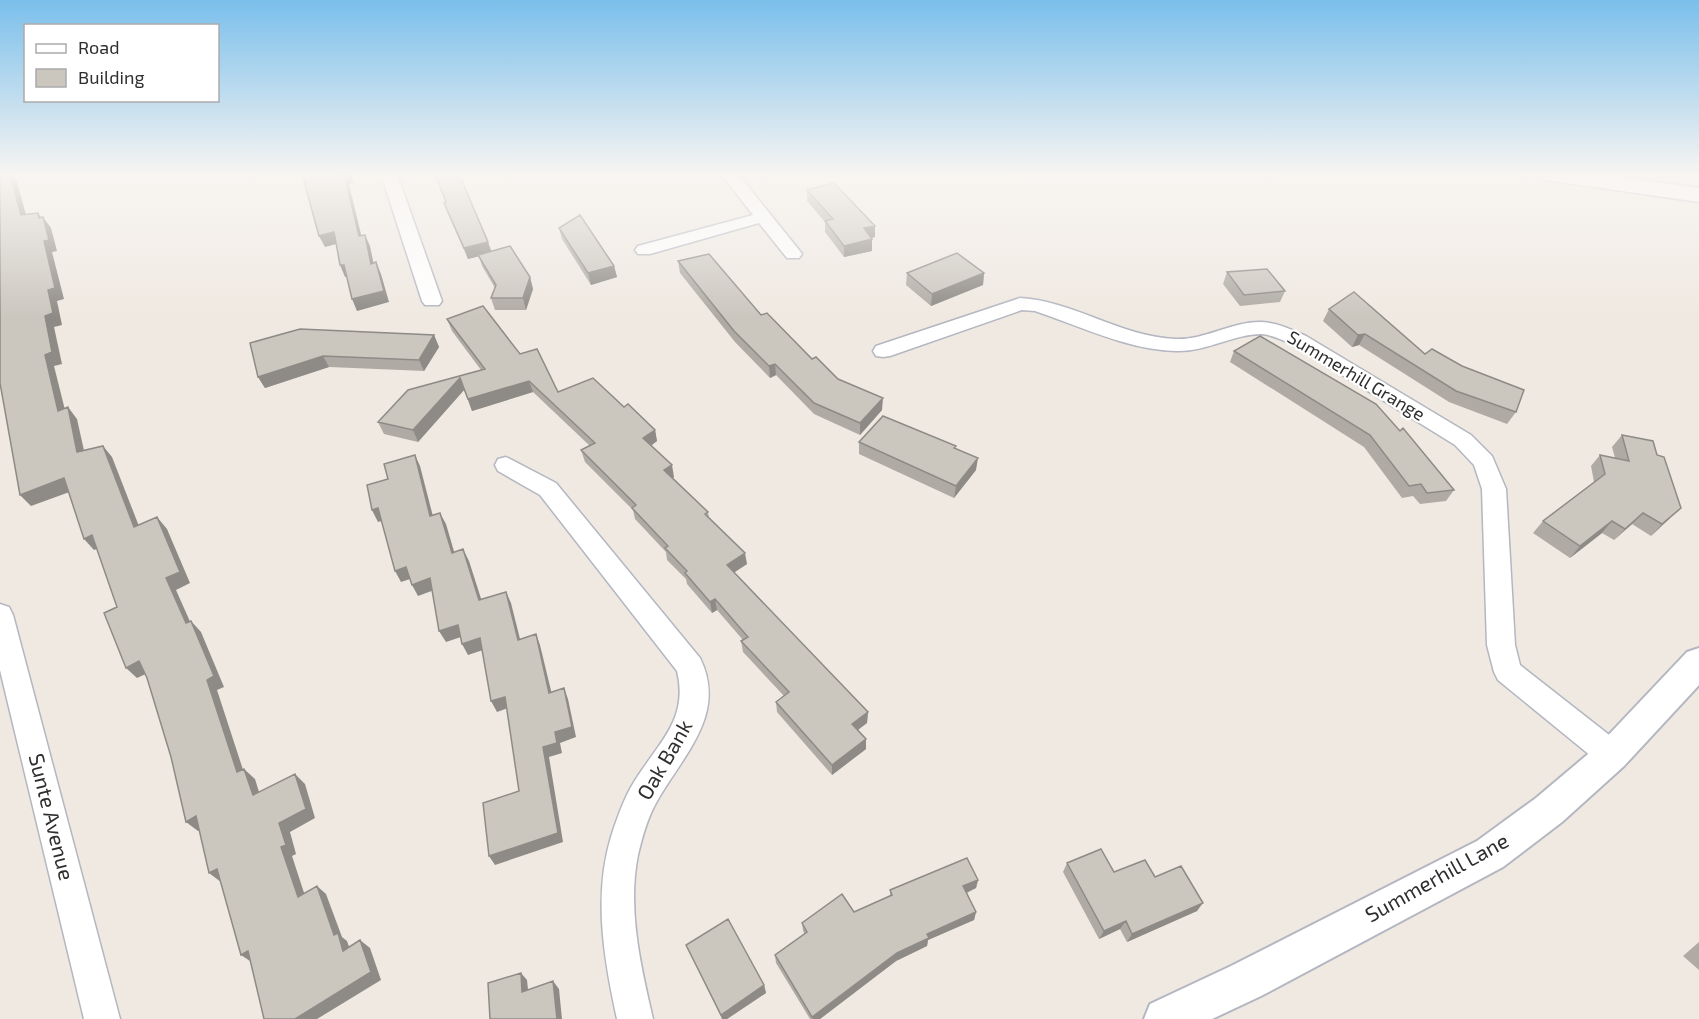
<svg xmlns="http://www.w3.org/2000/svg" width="1699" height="1019" viewBox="0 0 1699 1019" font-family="'Exo 2',sans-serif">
  <rect width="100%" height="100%" fill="#efe9e1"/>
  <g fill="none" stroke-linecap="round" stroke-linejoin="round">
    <defs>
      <path id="minor" d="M381,174H397L442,301L439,305H425L422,301Z
        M721,174H738L799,250L802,254L799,258H787L759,223L650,254H638L635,250L638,246L753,215Z
        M1020,298C1074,301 1121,337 1176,339C1206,340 1232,321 1262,322C1278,323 1292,330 1306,336L1471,435L1492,456L1506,489L1515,645L1520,665L1622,745L1627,755L1622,765L1612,769L1602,765L1498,680L1494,672L1487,645L1482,489L1474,465L1455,445L1292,344C1282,340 1272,335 1262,334C1233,334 1207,352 1176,351C1128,350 1080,326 1035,311L1022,310L890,356L883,357L876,356L873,351L876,346Z
        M506,457L556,483L700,658C728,715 682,756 656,803C647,819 642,838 638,855C627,909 641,967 653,1019H617C604,960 593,896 611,837C617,818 624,798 634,782C658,743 689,720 677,671L540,495L498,471L495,465L498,459Z
        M0,604L9,607L13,615L120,1019H84L0,670Z"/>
      <path id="tertiary" d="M1699,648V685L1624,766L1562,822L1503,867L1261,996L1212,1019H1144L1150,1004L1231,966L1477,841L1536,798L1600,744L1687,652Z"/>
      <path id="secondary" d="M1541,174H1601L1699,188V202L1552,181L1544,179Z"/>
    </defs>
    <use href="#minor" stroke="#b4b7c1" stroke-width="3"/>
    <use href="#tertiary" stroke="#b4b7c1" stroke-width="4"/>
    <use href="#secondary" stroke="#b4b7c1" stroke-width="3"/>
    <use href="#minor" fill="#fff" fill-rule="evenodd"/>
    <use href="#tertiary" fill="#fff" fill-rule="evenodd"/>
    <use href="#secondary" fill="#fff" fill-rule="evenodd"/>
  </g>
  <path fill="#afaba4" d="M434,174H459L491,251L530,277L533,289L526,310H495L491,298L495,288L482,266L479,256L468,259L448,214L444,203L446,202Z
    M807,190L875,226V237L871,238L872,251L844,257L825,232V222L807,201Z
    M559,228L614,266L617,277L591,285L562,239Z
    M678,261L761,315L812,359L838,379L882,410L860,435L814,414L776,375L770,378L735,342L680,273Z
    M1227,272L1285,291L1280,302L1240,306L1223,284Z
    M907,273H984L983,285L931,306L906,285Z
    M1329,309L1425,354L1516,412L1507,424L1449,402L1359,345L1352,347L1323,321Z
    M447,319L520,354L558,392L624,407L655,430L657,441L651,446L674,477L673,478L708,512L709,518L747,564L734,572L868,712L867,723L858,730L866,739V749L832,775L777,712L776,702L784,696L743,652L741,641L743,640L717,610L712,613L687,584L686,579L667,560L666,552L635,519L633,510L585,462L581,450L590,446L533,392L472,411L464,390L418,442L384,434L378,422L481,370L452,331Z
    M434,335L439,347L424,371L329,367L265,388L258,377L250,343Z
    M1260,336L1454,490L1446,501L1420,504L1413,496L1402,498L1364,447L1230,362L1234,351Z
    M1622,435L1669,519L1651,536L1632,524L1614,540L1602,533L1570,558L1533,533L1543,521L1594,482L1591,466L1600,455L1615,458L1612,447Z
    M859,442L956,446L955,449L976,470L954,498L859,454Z
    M1067,863L1114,872L1197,911L1127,942L1120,929L1099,939L1063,872Z
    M978,880L976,888L967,893L976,912L974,920L928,940L927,946L896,961L820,1019H810L776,963L775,955L805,934L803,931L802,923L854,912L890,896V890Z
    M1699,942V970L1683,956Z
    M686,945L764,985L766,993L727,1019H722Z"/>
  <path fill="#8e8b86" d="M7,174H12L17,182L29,226L21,215Z
    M344,174H351L354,183L349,184L364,247L359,236Z
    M38,213L45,223L43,217L51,228L57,251L52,252L64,299L57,301L62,325L54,327L62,364L54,366L68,422L58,411L45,355V316L48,290Z
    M875,226V237L863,240L864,228Z
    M334,232L340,243L325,247L319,236Z
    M365,235L370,246L376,275L371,264Z
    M872,239V251L844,257V246Z
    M488,242L492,253L468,259L464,248Z
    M376,262L381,274L389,302L357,311L352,299Z
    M340,265H344L349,276L345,277Z
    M614,266L617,277L591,285L588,273Z
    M984,273L983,285L931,306L932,294Z
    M530,277L533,289L526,310L523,298Z
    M1365,334L1359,345L1352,347L1358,335Z
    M434,335L439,347L424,371L419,360Z
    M323,356L329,367L265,388L258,377Z
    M775,364L776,375L770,378L769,366Z
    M460,378L464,390L418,442L413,430Z
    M529,381L533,392L472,411L468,399Z
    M883,398L882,410L860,435V423Z
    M68,407L77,419L87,464L77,452Z
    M655,430L657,441L646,449L643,438Z
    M103,446L112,457L144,539L134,527Z
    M415,455L420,466L436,528L430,516Z
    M978,458L976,470L954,498L956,486Z
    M672,465L674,477L667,482L664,470Z
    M64,478L75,490L31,506L20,495Z
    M378,508L385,520L378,522L372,510Z
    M1681,508L1669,519L1651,536L1662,524Z
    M440,513L446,524L458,565L452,553Z
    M1643,513L1632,524L1614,540L1625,529Z
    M157,517L167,529L190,583L176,590L196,635L186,623L166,578Z
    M1612,521L1602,533L1570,558L1580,546Z
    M92,535L102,547L94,550L84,539Z
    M463,549L469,561L485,611L479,600Z
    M745,553L747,564L729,576L727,565Z
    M406,567L413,578L401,582L395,571Z
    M430,578L437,589L418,596L412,585Z
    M506,592L511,603L523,651L518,640Z
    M715,599L717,610L712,613L710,602Z
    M191,621L201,632L224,687L217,690L247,782L237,772L207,680Z
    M458,625L464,636L446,642L439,631Z
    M536,634L540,645L554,703L549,693Z
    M480,638L486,649L468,655L462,644Z
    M139,661L150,672L137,678L126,668Z
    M564,688L568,699L576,737L560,743L562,753L549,757L563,842L495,865L489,856L543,747L555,732Z
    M505,697L511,707L497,712L491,701Z
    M868,712L867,723L852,734V724Z
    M866,739V749L832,775V765Z
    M244,769L255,779L263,805L253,795Z
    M295,774L305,784L315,818L290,832L296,854L292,856L308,905L298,897L281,847L279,823Z
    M196,816L208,825L198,831L186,822Z
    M217,869L221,882L209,873Z
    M978,880L976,888L961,895L963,886Z
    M317,886L326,894L342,937L347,941L353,958L343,951L334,935Z
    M1203,903L1197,911L1127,942L1132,934Z
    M976,912L974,920L928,940L927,946L896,961L820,1019H813L812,1017L897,953L927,934Z
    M1126,921L1120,929L1099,939L1104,931Z
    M360,940L370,948L381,980L317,1019H295Z
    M248,951L253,963L241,955Z
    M521,973L527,980L529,999L522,992Z
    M553,981L559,989L562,1019H557Z
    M764,985L766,993L727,1019H722L721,1015Z"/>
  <path fill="#cbc7bf" stroke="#8e8b86" stroke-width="1.5" d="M0,174H10L21,215L38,213L39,218L43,217L49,240L44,241L55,288L48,290L53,313L45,316L52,352L45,355L58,411L68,407L77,452L103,446L134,527L157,517L180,572L166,578L186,623L191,621L214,676L207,680L237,772L244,769L253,795L295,774L306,809L279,823L286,845L281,847L298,897L317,886L334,935L338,933L343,951L360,940L371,972L295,1019H264L248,951L241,955L217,869L209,873L196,816L186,822L171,757L147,678L139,661L126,668L104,613L117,607L92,535L84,539L64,478L20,495L0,383Z
    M302,174H344L359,236L365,235L371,264L376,262L384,291L352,299L344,265H340L334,232L319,236Z
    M435,174H459L488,242L464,248L444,203L446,202Z
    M834,183L875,226L864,228L872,239L844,246L825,221L833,219L807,190Z
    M580,215L614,266L588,273L559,228Z
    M510,246L530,277L523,298H491L496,285L478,255Z
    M957,253L984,273L932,294L907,273Z
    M709,254L761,315L767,313L812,359L816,357L838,379L883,398L860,423L814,403L775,364L769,366L734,331L678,261Z
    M1267,269L1285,291L1244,295L1227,272Z
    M1354,292L1425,354L1432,349L1462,366L1524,390L1516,412L1456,391L1365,334L1358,335L1329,309Z
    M483,306L520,354L537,349L558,392L593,378L624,407L628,404L655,430L643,438L672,465L664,470L708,512L705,514L745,553L727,565L868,712L852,724L866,739L832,765L776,702L789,692L741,641L748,637L715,599L710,602L685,573L687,571L665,548L668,546L632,508L636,505L581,450L595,443L529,381L468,399L460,378L413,430L378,422L408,390L485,369L447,319Z
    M300,329L434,335L419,360L323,356L258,377L250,343Z
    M1260,336L1376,404L1400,431L1403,428L1454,490L1427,493L1421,484L1409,486L1370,435L1234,351Z
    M883,416L956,446L954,448L978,458L956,486L859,442Z
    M1622,435L1653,441L1657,455L1664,457L1681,508L1662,524L1643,513L1625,529L1612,521L1580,546L1543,521L1605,474L1600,455L1629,461Z
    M415,455L430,516L440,513L452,553L463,549L479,600L506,592L518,640L536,634L549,693L564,688L572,727L555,732L557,743L543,747L558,833L489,856L483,803L519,791L505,697L491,701L480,638L462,644L458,625L439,631L430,578L412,585L406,567L395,571L378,508L372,510L367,485L388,479L384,464Z
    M1101,849L1114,872L1145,860L1155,877L1181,866L1203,903L1132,934L1126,921L1104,931L1067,863Z
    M967,858L978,880L963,886L976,912L927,934L929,938L897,953L812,1017L775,955L807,932L802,923L842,894L854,912L892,895L890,890Z
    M728,919L764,985L721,1015L686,945Z
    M521,973L522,992L553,981L557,1019H490L488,983Z"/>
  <linearGradient id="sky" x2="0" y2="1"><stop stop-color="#7abfeb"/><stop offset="0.55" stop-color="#f8f5f2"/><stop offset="1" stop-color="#f8f5f2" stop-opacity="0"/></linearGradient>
  <rect width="1699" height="317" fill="url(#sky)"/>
  <g text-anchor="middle" stroke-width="4.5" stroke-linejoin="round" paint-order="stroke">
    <g font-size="18" fill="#2e2e2e" stroke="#fff">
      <text transform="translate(1356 376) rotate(31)" y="6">Summerhill Grange</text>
    </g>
    <g font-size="21" fill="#2e2e2e" stroke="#fff">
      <text transform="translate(665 760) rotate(-60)" y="7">Oak Bank</text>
      <text transform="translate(51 817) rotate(76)" y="7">Sunte Avenue</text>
      <text transform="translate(1437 878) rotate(-29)" y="7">Summerhill Lane</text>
    </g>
  </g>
  <rect x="24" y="24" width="195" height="78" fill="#ffffff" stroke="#ababab" stroke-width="1.5"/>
  <rect x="36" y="44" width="30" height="9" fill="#ffffff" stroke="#ababab" stroke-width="1.5"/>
  <text x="78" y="54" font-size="18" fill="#2e2e2e">Road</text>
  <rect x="36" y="69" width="30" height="18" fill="#cbc7bf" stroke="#ababab" stroke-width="1.5"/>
  <text x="78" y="84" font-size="18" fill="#2e2e2e">Building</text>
</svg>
